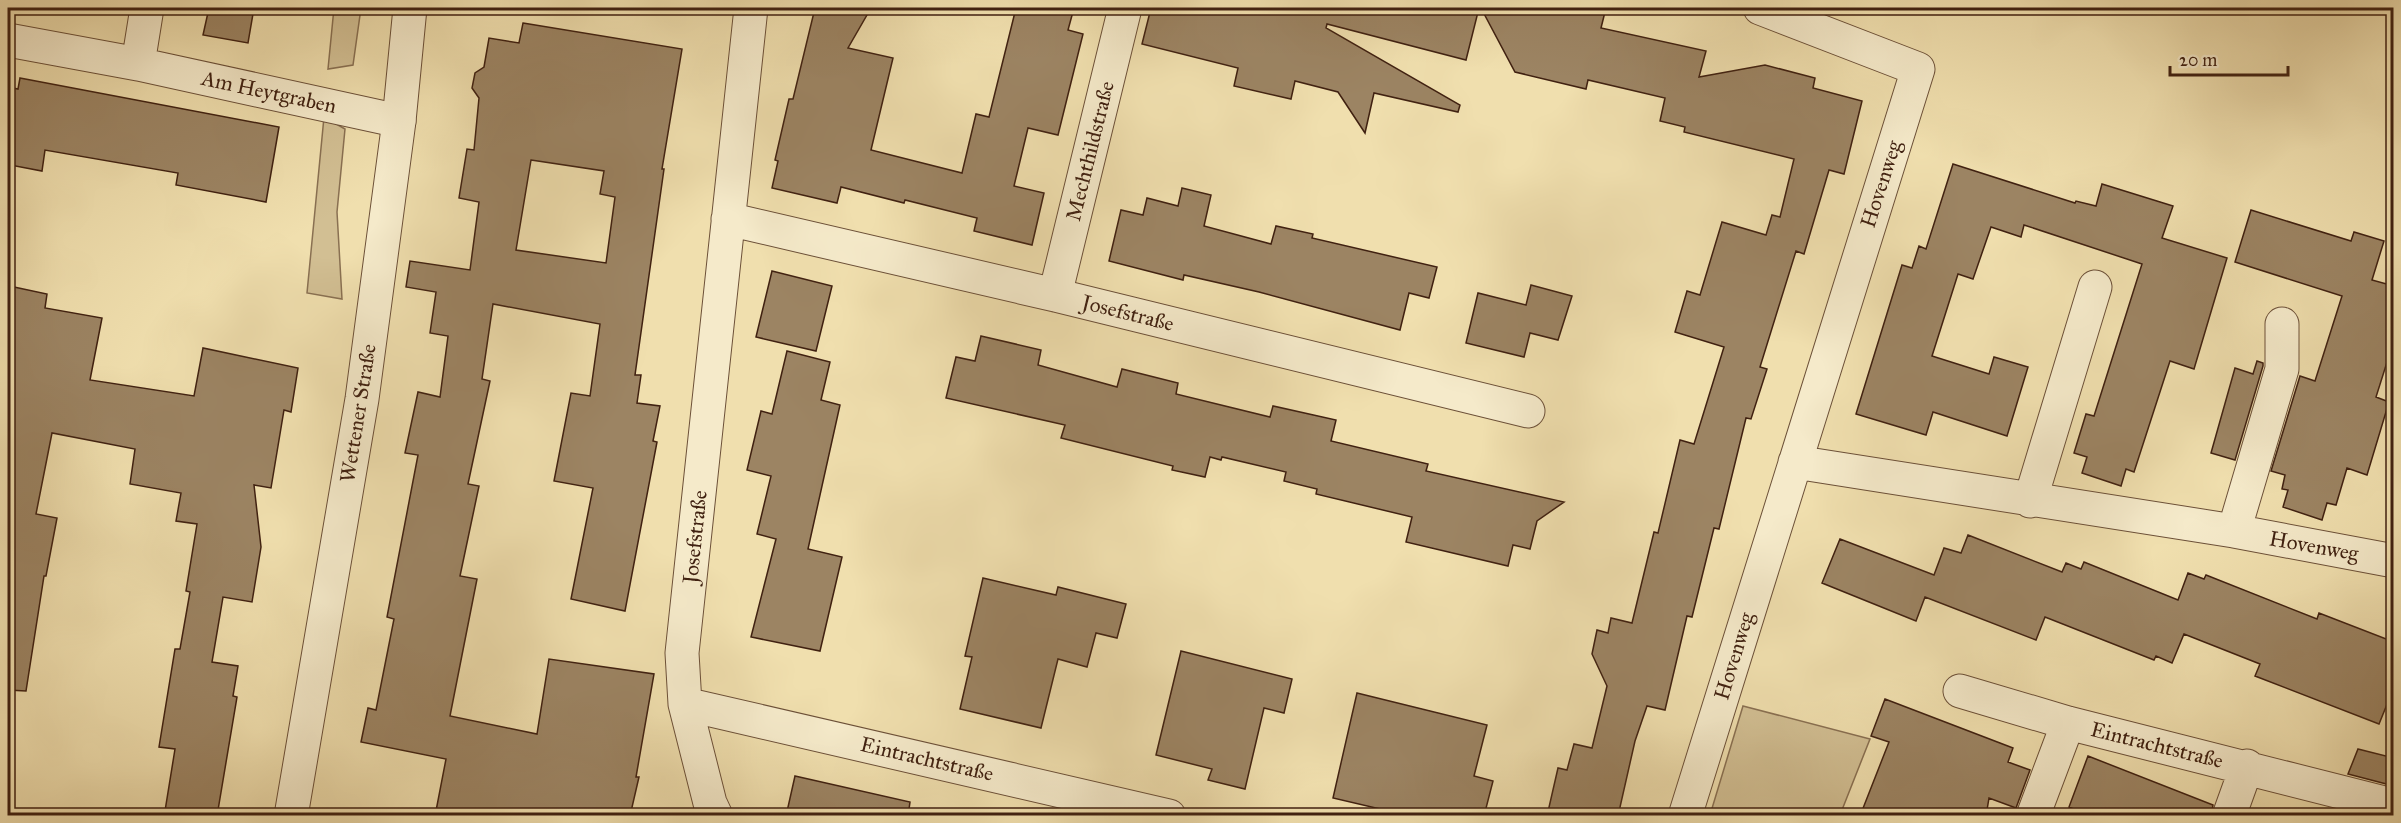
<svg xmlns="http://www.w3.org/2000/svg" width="2401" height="823" viewBox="0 0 2401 823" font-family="'IM FELL Great Primer',serif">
  <rect width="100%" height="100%" fill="#f0dfae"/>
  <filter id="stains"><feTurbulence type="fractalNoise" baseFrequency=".00333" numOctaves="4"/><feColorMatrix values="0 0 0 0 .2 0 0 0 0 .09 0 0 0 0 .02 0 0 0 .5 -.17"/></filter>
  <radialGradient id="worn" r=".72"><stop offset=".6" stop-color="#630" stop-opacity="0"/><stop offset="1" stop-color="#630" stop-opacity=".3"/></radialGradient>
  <path fill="#d2bf93" stroke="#897052" stroke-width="1.5" d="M334,8H361L353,65L328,69Z
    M324,117L345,129L337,212L342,299L307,293Z
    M1743,706L1870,739L1840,815H1710Z"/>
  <path fill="#9c8463" stroke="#402111" stroke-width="1.5" fill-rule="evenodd" d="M209,8H254L248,43L203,35Z
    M815,8H871L848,48L893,58L871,150L962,173L976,114L989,117L1016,8H1074L1068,30L1083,34L1058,135L1028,128L1014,186L1044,193L1032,245L974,231L977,218L905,200L904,203L841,187L837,203L772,188L778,161L775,160L789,99H793Z
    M1151,8H1281L1306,13L1307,8H1479L1466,60L1327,24L1326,28L1460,105L1458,112L1374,93L1365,133L1338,92L1295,81L1291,99L1234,86L1238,68L1142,44Z
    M1481,8H1606L1601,28L1706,51L1699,77L1765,65L1815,78L1813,88L1862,101L1844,174L1829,170L1804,254L1796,251L1760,367L1767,369L1751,419L1746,418L1719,529L1714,528L1692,617L1687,616L1665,710L1647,706L1635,741L1618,816H1547L1558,768L1567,770L1574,744L1592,748L1607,686L1592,654L1597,630L1608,633L1611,618L1632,623L1654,532L1658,533L1680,440L1694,444L1724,347L1675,332L1687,291L1700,295L1722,222L1766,235L1772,215L1780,217L1794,159L1684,132L1685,127L1660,121L1665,98L1588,80L1586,89L1515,72Z
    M523,23L682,49L662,169H664L635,375H641L637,403L660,406L653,441L657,442L625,611L571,599L593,488L554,481L571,393L590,396L600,324L493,304L482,379L490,381L468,484L479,486L460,576L477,579L450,716L537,734L549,659L654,674L636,777H639L630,816H435L446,759L361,742L368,708L376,710L394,619L387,617L418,455L405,453L418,392L440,397L448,336L430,333L436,292L406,287L410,261L470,270L479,202L459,198L467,149L474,150L479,98L472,88L475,73L484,67L489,38L519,43ZM531,160L604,171L600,194L615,197L606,263L516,250Z
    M20,78L279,127L266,202L176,185L178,173L45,150L42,171L10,165L14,143L8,142V87L18,89Z
    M1953,164L2075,203L2076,201L2096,206L2102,184L2173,206L2162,238L2227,258L2194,369L2170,361L2134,472L2126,469L2121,486L2082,473L2087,457L2074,453L2086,414L2094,416L2142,264L2024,225L2021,237L1991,227L1973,279L1958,274L1932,356L1989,374L1994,357L2028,367L2007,436L1933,412L1926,435L1856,414L1902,265L1912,268L1919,246L1926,249Z
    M1182,188L1211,195L1204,226L1271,244L1276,226L1313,234L1312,238L1437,267L1429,298L1409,293L1400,330L1259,292L1184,275L1183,280L1109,261L1121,210L1143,215L1147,198L1178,206Z
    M2251,210L2351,241L2354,232L2384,241L2372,280L2394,286V340L2376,397L2389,402L2367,475L2347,468L2336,505L2327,503L2322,520L2283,507L2288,490L2282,489L2285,475L2271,471L2300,376L2315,381L2342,296L2235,262Z
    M772,271L832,286L816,351L756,337Z
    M1531,285L1572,296L1558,340L1530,333L1524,357L1466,343L1478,293L1526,305Z
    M14,287L47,294L45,308L102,318L90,380L194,396L203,348L298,368L291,412L284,410L271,488L254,485L261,547L252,602L223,597L212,662L238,666L233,696L237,697L217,816H194L165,811L175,749L159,747L175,649H180L190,592L186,591L197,524L176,521L181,493L130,484L135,449L52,433L36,514L57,518L46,576H44L26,691L8,690V320Z
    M981,336L1041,350L1038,365L1117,387L1122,369L1178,383L1176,394L1270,417L1273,406L1336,420L1331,441L1428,464L1426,471L1564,502L1537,521L1530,549L1513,545L1508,566L1406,542L1412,517L1316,494L1317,489L1284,481L1286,472L1222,457L1221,460L1210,457L1205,477L1172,470L1173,466L1061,438L1065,425L946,398L956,357L975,361Z
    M787,351L830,362L821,400L840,405L808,549L842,557L820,651L751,637L776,539L757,534L771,476L747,470L761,411L772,414Z
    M2257,361L2263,363V366L2235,460L2211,453L2235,368L2253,374Z
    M1968,535L2062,572L2066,563L2081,569L2084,562L2178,600L2188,573L2204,579L2206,575L2317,619L2319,613L2394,642V687L2379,724L2255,676L2260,664L2184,634L2172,663L2156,656L2154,660L2045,617L2036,640L1925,597L1916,621L1822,583L1840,539L1934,575L1944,548L1961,553Z
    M983,578L1056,595L1058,587L1126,604L1117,638L1096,633L1087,667L1058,659L1041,728L960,709L972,657L965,656Z
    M1181,651L1292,679L1284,713L1264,708L1245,789L1208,780L1212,769L1156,755Z
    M1357,693L1487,725L1474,776L1493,781L1484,816H1410L1333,798Z
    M1885,699L2013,748L2008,762L2030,770L2016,808L1989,798L1986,816H1860L1889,742L1871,736Z
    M2358,749L2394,758V786L2348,774Z
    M2088,756L2213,805L2211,816H2089L2069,807Z
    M795,776L910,802L908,816H786Z"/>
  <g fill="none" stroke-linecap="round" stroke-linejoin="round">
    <defs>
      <path id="minor" d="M147,8L138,64L399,121
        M8,40L138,64
        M728,219L1055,295L1528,411
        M1055,295L1125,8
        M1795,462L2234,531L2394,561
        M2030,501L2095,287
        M2234,531L2282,369V324
        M1960,691L2068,723L2392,805
        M685,704L1169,816
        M716,816L710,803L685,704L682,653L751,8
        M1685,816L1918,69L1760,8
        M2033,816L2068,723
        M2229,816L2247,766"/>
      <path id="tertiary" d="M291,816L362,399L399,121L410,8"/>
    </defs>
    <use href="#minor" stroke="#6c5038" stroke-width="35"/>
    <use href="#tertiary" stroke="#6c5038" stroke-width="35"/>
    <use href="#minor" stroke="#f5eaca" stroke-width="33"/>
    <use href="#tertiary" stroke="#f5eaca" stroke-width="33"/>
  </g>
  <g text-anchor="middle" stroke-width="5" stroke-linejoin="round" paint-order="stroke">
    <g font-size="21" fill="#402111" stroke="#f5eaca">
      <text transform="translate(269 92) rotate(12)" y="7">Am Heytgraben</text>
      <text transform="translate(1090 151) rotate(-76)" y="7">Mechthildstraße</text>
      <text transform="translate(1881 184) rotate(-72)" y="7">Hovenweg</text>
      <text transform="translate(1128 313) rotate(14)" y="7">Josefstraße</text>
      <text transform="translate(358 413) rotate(-81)" y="7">Wettener Straße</text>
      <text transform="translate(695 537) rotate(-84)" y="7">Josefstraße</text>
      <text transform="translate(2314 546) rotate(10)" y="7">Hovenweg</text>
      <text transform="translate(1734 656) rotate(-73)" y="7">Hovenweg</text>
      <text transform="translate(2157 745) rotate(14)" y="7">Eintrachtstraße</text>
      <text transform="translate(927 759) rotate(13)" y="7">Eintrachtstraße</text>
    </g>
  </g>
  <rect width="2401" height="823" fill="none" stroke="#f0dfae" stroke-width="30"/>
  <rect x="9" y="9" width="2383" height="805" fill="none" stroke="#402111" stroke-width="3"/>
  <rect x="15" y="15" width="2371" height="793" fill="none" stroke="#402111" stroke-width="1.5"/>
  <path d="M2170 66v9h118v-9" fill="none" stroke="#402111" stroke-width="3"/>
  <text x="2179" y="66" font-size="18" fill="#402111" stroke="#f5eaca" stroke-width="4.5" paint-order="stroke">20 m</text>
  <rect width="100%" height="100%" filter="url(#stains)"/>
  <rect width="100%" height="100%" fill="url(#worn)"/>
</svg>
